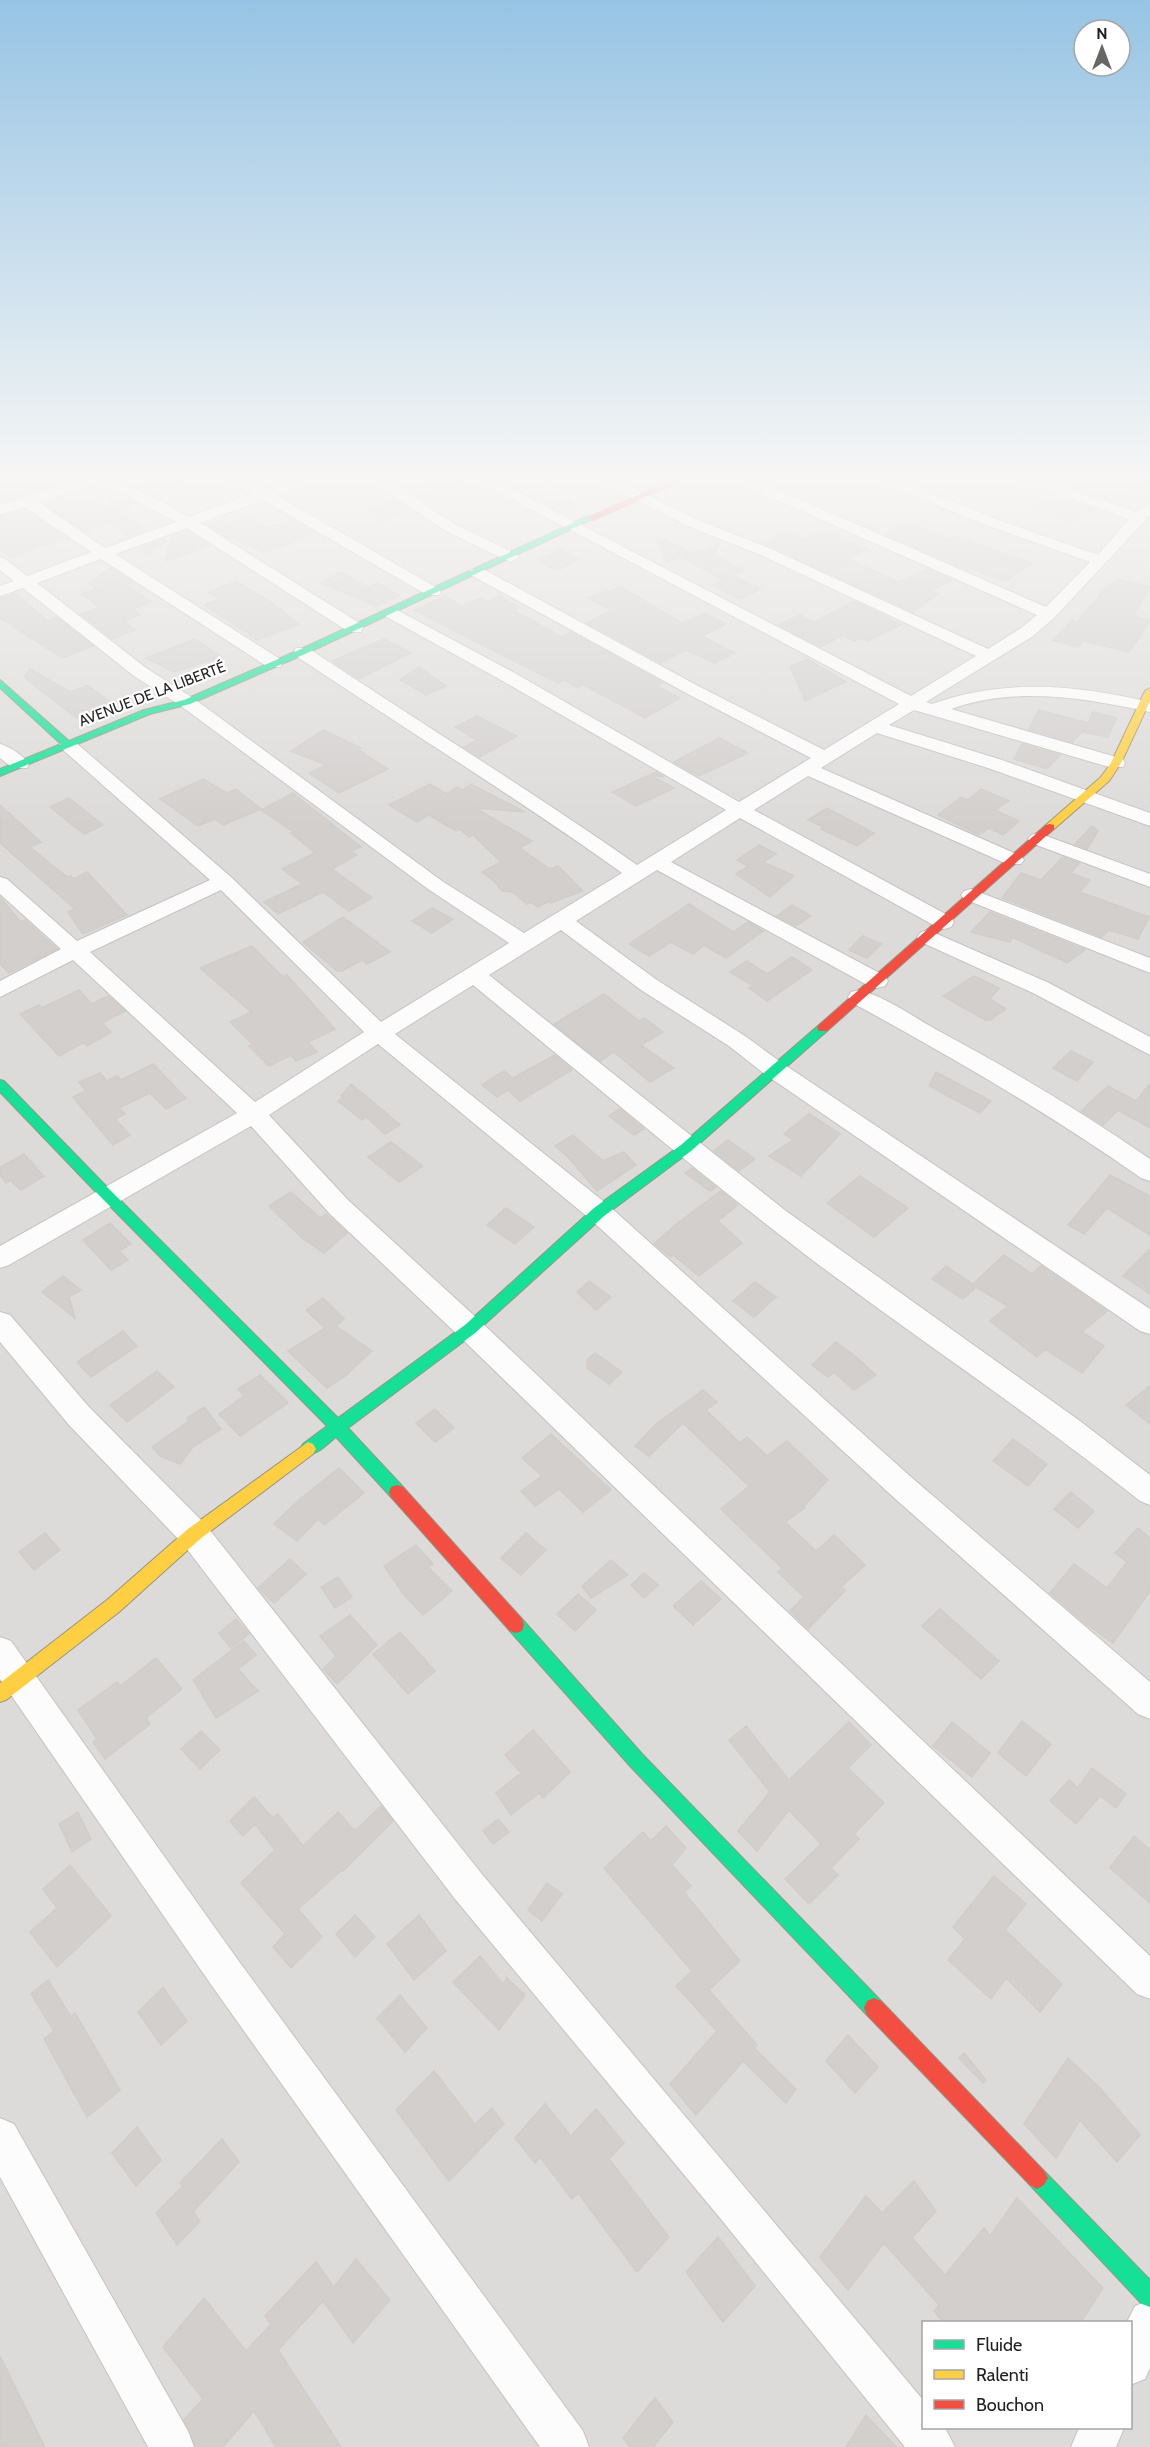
<svg xmlns="http://www.w3.org/2000/svg" width="1150" height="2447" viewBox="0 0 1150 2447" font-family="Cabin,sans-serif">
  <rect width="100%" height="100%" fill="#edebe8"/>
  <path fill="#dcdbd9" fill-rule="evenodd" d="M0,482H1150V2447H0ZM924,2322H1130V2428H924Z"/>
  <path fill="#d2cfcd" stroke="#d0cdca" stroke-width="1.5" d="M0,482H49L55,485L0,503Z
    M145,482H185L154,496L134,487Z
    M429,482H462L424,501L408,491Z
    M1076,482H1149L1112,501L1070,486Z
    M541,483L579,507L564,514L520,491Z
    M73,493L111,509L106,499L118,494L123,496L137,503L117,512L147,530L128,537L111,521L85,532L43,503Z
    M1054,495L1095,509L1070,521L1035,507Z
    M394,498L409,508L381,522L374,509Z
    M25,509L66,538L10,557L0,549V516Z
    M249,517L268,528L291,519L316,533L264,553L235,537L229,539L207,525L223,520L230,524Z
    M910,523L948,539L954,536L1032,563L1006,581L972,569L969,571L885,534Z
    M187,530L210,546L165,561L172,536Z
    M825,530L867,549L848,559L899,582L927,569L952,580L930,591L938,594L913,612L762,543L786,532L803,539Z
    M655,535L690,552L667,563Z
    M163,539L167,541L147,555L139,548Z
    M719,544L713,555L743,571L722,580L681,557Z
    M561,549L578,560L556,571L538,560Z
    M111,568L133,582L126,585L152,602L133,609L140,615L124,621L135,630L112,639L81,614L99,607L81,594L96,589L88,583Z
    M341,572L368,587L378,583L399,596L376,606L321,583Z
    M734,576L761,589L739,599L713,585Z
    M1117,579L1150,587L1133,615L1150,621L1129,652L1084,641L1078,647L1053,640L1072,620L1077,622L1109,584H1112Z
    M236,581L272,603L299,624L257,640L204,605L220,599L208,592Z
    M621,587L682,623L705,613L726,624L702,636L735,653L715,663L686,650L661,663L587,623L612,610L588,598Z
    M15,593L48,621L56,617L93,646L62,658L0,618V598Z
    M445,596L461,606L482,598L488,601L500,596L519,608L513,610L562,637L571,632L663,683L656,686L680,698L645,718L584,685L577,688L565,680L557,683L414,610Z
    M854,601L901,625L867,641L862,638L854,641L843,635L821,647L778,625L800,615L814,622Z
    M195,639L222,657L174,672L146,658Z
    M384,639L411,653L359,679L332,661Z
    M807,659L846,682L805,701L790,666Z
    M419,667L446,686L426,695L400,680Z
    M30,669L70,692L88,685L113,704L76,718L24,677Z
    M1039,710L1088,723L1093,712L1117,718L1108,737L1083,732L1084,730L1072,742L1029,729Z
    M477,716L517,736L480,757L464,747L477,740L455,727Z
    M323,730L361,748L358,750L388,769L339,793L309,773L326,765L291,751Z
    M719,738L748,753L699,776L674,762Z
    M1022,744L1060,755L1047,769L1014,759Z
    M656,772L664,777L650,775L674,788L636,806L612,792Z
    M203,779L227,793L236,789L261,809L223,825L215,819L198,826L160,799Z
    M430,784L447,794L457,787L462,790L471,784L525,812L475,808L532,841L520,848L550,869L558,866L583,891L551,903L549,901L538,907L530,902L527,904L512,892L502,891L495,882L482,872L501,862L473,835L469,837L460,829L456,831L429,815L417,822L389,805Z
    M981,789L1009,801L995,810L1019,821L1003,835L989,828L979,835L938,815L961,797L968,800Z
    M293,793L361,847L350,851L357,855L332,869L372,898L349,911L323,892L278,914L264,902L302,884L282,869L315,853L291,833L294,832L261,810Z
    M69,798L103,825L84,834L50,807Z
    M0,805L41,842L30,847L67,877L71,876L74,879L87,872L127,915L83,934L68,912L75,909L0,843Z
    M827,808L874,833L857,846L821,829L823,827L808,820Z
    M1092,826L1098,831L1087,849L1075,844Z
    M759,845L776,854L763,862L794,876L770,897L736,874L748,866L737,860Z
    M1063,857L1079,863L1071,873L1090,880L1080,892L1149,917L1138,939L1109,930L1102,937L1002,898L1021,873L1041,880Z
    M0,897L21,922L25,920L57,949L9,973L0,964Z
    M689,904L733,932L748,922L763,931L726,958L704,945L693,954L671,942L649,956L629,944Z
    M792,905L811,916L796,926L777,916Z
    M432,908L453,919L432,933L412,921Z
    M990,912L1085,950L1067,963L1012,937L1010,942L971,932Z
    M343,917L390,952L367,964L362,960L342,971H337L303,942Z
    M863,936L881,944L867,958L849,950Z
    M252,946L283,977L287,975L335,1029L308,1042L317,1052L296,1061L291,1055L269,1066L249,1046L253,1045L230,1022L251,1012L200,968Z
    M792,957L812,970L767,1001L749,988L753,986L730,972L747,961L767,974Z
    M974,976L999,988L990,999L1006,1009L990,1020H985L943,996Z
    M79,990L92,1004L108,996L125,1011L102,1023L111,1032L87,1046L84,1042L59,1056L20,1014L39,1005L42,1008Z
    M604,994L639,1021L644,1018L663,1032L641,1045L674,1068L650,1082L614,1052L600,1061L554,1024Z
    M1071,1051L1093,1062L1077,1081L1053,1068Z
    M555,1055L572,1070L520,1101L508,1090L497,1097L482,1085L504,1071L513,1078Z
    M153,1064L186,1098L166,1109L150,1093L119,1108L125,1114L115,1119L130,1135L113,1145L73,1097L86,1091L79,1082L100,1073L107,1081L117,1076L121,1080Z
    M936,1072L991,1101L980,1113L929,1086Z
    M351,1084L360,1091L400,1125L385,1134L366,1117L362,1120L338,1101L343,1098L341,1096Z
    M1150,1084V1128L1118,1110L1103,1125L1081,1111L1108,1086L1136,1101Z
    M620,1109L639,1125L644,1129L634,1135L609,1116Z
    M809,1114L840,1134L801,1176L769,1156L793,1140L784,1134Z
    M573,1135L603,1161L624,1152L636,1165L597,1191L569,1158L555,1146Z
    M728,1140L755,1159L739,1171L714,1151Z
    M391,1142L423,1166L399,1182L368,1157Z
    M24,1154L44,1176L21,1190L10,1180L6,1183L0,1175V1167Z
    M692,1168L716,1187L710,1191L685,1173Z
    M1110,1175L1150,1196V1235L1107,1208L1084,1234L1068,1225Z
    M860,1176L908,1208L874,1237L827,1203Z
    M721,1191L738,1205L718,1221L742,1243L699,1276L673,1255L671,1257L654,1244L675,1225Z
    M291,1192L320,1218L326,1214L347,1233L324,1253L303,1239L269,1206Z
    M506,1208L534,1227L515,1244L487,1225Z
    M110,1223L131,1244L119,1251L128,1260L111,1270L83,1240Z
    M1150,1249V1294L1123,1276Z
    M1004,1255L1032,1274L1041,1266L1107,1311L1082,1332L1104,1346L1082,1373L1045,1349L1037,1357L990,1321L1008,1306L976,1287L963,1299L932,1279L946,1266L973,1284Z
    M63,1276L81,1290L69,1297L75,1318L42,1292Z
    M589,1281L611,1297L596,1310L577,1292Z
    M755,1282L776,1297L754,1317L733,1301Z
    M323,1298L344,1319L336,1326L372,1351L345,1376L327,1388L288,1351L325,1328L306,1310Z
    M123,1331L137,1346L91,1377L77,1362Z
    M836,1342L855,1356L876,1375L854,1390L834,1372L828,1377L812,1365Z
    M595,1353L622,1372L609,1384L587,1368V1360Z
    M157,1371L174,1387L127,1422L110,1405Z
    M260,1375L288,1403L240,1436L219,1414L244,1396L238,1389Z
    M1150,1386V1424L1126,1405Z
    M703,1390L717,1402L706,1410L740,1443L747,1437L767,1456L787,1441L828,1480L804,1506L805,1508L785,1522L816,1551L834,1535L865,1565L841,1587L845,1591L808,1629L790,1611L804,1597L778,1572L782,1568L721,1509L749,1486L683,1423L649,1456L635,1446L655,1425Z
    M204,1407L221,1429L193,1447L180,1464L160,1456L152,1447L189,1421L187,1418Z
    M435,1409L454,1428L435,1442L416,1423Z
    M551,1434L611,1490L583,1512L559,1489L535,1506L521,1491L542,1476L522,1458Z
    M1013,1439L1047,1464L1028,1486L993,1461Z
    M339,1468L364,1493L324,1525L318,1519L297,1541L274,1524L300,1499Z
    M1071,1492L1094,1511L1078,1528L1054,1509Z
    M1138,1528L1150,1538V1591L1113,1643L1086,1624L1050,1593L1074,1564L1107,1588L1127,1562L1115,1553Z
    M45,1533L60,1550L34,1570L19,1552Z
    M526,1533L546,1550L521,1575L501,1558Z
    M416,1545L433,1564L428,1567L452,1591L423,1615L405,1596L384,1566Z
    M290,1559L306,1574L274,1603L258,1588Z
    M611,1560L628,1575L591,1598L582,1586Z
    M644,1573L658,1585L644,1598L631,1585Z
    M338,1577L352,1597L335,1608L321,1587Z
    M701,1581L721,1599L693,1625L673,1606Z
    M578,1594L596,1610L575,1631L557,1614Z
    M940,1609L999,1661L981,1679L922,1626Z
    M350,1615L377,1645L337,1684L323,1669L336,1656L320,1636Z
    M236,1619L249,1634L231,1648L219,1633Z
    M400,1632L435,1671L408,1694L373,1654Z
    M244,1641L256,1655L238,1669L258,1691L216,1718L193,1680Z
    M156,1658L182,1689L146,1718L150,1724L105,1759L93,1742L97,1739L78,1710L117,1682L120,1686Z
    M1022,1721L1051,1744L1026,1776L998,1753Z
    M849,1722L871,1745L848,1768L884,1803L854,1834L859,1839L831,1868L838,1875L809,1904L785,1879L821,1844L789,1810L757,1851L738,1831L770,1792L729,1740L746,1726L789,1780Z
    M952,1722L990,1753L972,1777L933,1746Z
    M533,1730L570,1772L543,1798L539,1793L511,1815L496,1793L521,1773L505,1755Z
    M201,1731L220,1750L200,1769L181,1749Z
    M1092,1768L1126,1794L1116,1808L1100,1796L1076,1824L1050,1801L1069,1780L1078,1788Z
    M254,1797L273,1818L278,1814L303,1846L338,1812L355,1831L381,1806L393,1821L343,1871L342,1870L298,1909L322,1937L291,1968L273,1947L285,1934L241,1883L275,1850L255,1824L243,1836L230,1821Z
    M78,1812L91,1839L72,1852L59,1824Z
    M498,1819L509,1832L493,1844L483,1831Z
    M666,1826L686,1848L672,1865L691,1886L684,1892L740,1961L709,1990L757,2045L754,2048L796,2089L786,2103L743,2061L696,2115L670,2084L717,2031L676,1986L692,1971L604,1868L643,1832L651,1841Z
    M1134,1836L1150,1850V1903L1110,1868Z
    M70,1865L111,1916L57,1967L30,1932L57,1908L43,1889Z
    M994,1876L1026,1904L1005,1930L1062,1984L1040,2012L1006,1978L991,1999L948,1960L965,1939L953,1927Z
    M547,1883L562,1894L542,1921L528,1910Z
    M355,1915L375,1937L355,1957L336,1934Z
    M419,1915L446,1951L414,1980L387,1944Z
    M480,1956L503,1984L507,1978L525,1995L499,2030L453,1982Z
    M48,1980L71,2017L75,2013L120,2090L87,2117L44,2039L54,2031L31,1994Z
    M163,1988L187,2021L161,2045L138,2012Z
    M400,1995L427,2028L405,2052L377,2018Z
    M848,2035L878,2067L855,2093L826,2061Z
    M964,2053L986,2080L983,2083L959,2058Z
    M1068,2058L1100,2088L1140,2135L1117,2162L1080,2120L1056,2158L1024,2124Z
    M434,2071L475,2124L492,2108L504,2124L449,2181L396,2110Z
    M545,2104L571,2136L596,2109L624,2143L609,2159L669,2237L637,2272L578,2193L572,2199L540,2157L535,2163L515,2138Z
    M137,2127L161,2160L136,2186L112,2153Z
    M222,2139L239,2162L193,2212L200,2221L177,2245L156,2213L183,2186L180,2183Z
    M914,2181L936,2211L912,2238L945,2275L984,2228L990,2236L1017,2198L1103,2288L1081,2322H943L934,2311L939,2305L884,2243L848,2290L820,2257L866,2196L882,2213Z
    M718,2237L755,2286L723,2322L686,2272Z
    M356,2259L390,2300L353,2343L323,2301L278,2350L341,2447H276L254,2411L223,2447H196L184,2420L203,2399L163,2347L204,2298L246,2351L271,2324L265,2316L316,2262L334,2287Z
    M0,2356L45,2447H0Z
    M655,2398L673,2422L653,2447H630L623,2438Z
    M866,2415L896,2447H846Z"/>
  <g fill="none" stroke-linecap="round" stroke-linejoin="round">
    <defs>
      <path id="street" d="M71,482H93L91,485L38,502L105,548L176,522L124,494L97,485L95,482C132,482 157,500 189,517L252,494L230,482H249L265,490L285,482H306L304,485L276,495L439,589L441,592L439,595H427L263,500L200,523L361,624L363,628L361,632H349L187,528L115,554L280,659L283,663L280,667H268L101,559L37,583L146,668L193,698L442,881L524,933L622,873C516,797 405,729 296,656L294,652L296,648H308C417,721 529,789 637,865L726,810L501,680L385,616L383,613L385,610H397L513,672L739,802L811,758L688,694L471,575L469,572L471,569H483L700,687L824,750L899,704L480,482H498L911,696L976,656L761,555L688,526L601,482H620L698,520L771,549L988,649L1021,628L1037,615L743,485L741,482H760L1046,607L1090,562L989,526L886,485L884,482H904L999,520L1098,555L1129,519L1032,485L1030,482H1051L1136,512L1150,504V515L1055,617L1033,636L926,702L932,704C1005,678 1076,685 1150,702V712C1084,698 1015,686 951,709L1123,759L1125,763L1123,767H1109L914,710L889,725L1002,760L1150,813V826L988,768L877,733L821,768L1021,856L1024,860L1021,864H1007L808,776L754,810L951,917L954,922L951,927L944,929L937,927L740,818L671,862L885,976L888,981L885,986L877,988L869,986L657,870L576,921L657,980L745,1036L782,1063L1150,1309V1334L1140,1331L766,1075L729,1046L641,990L561,930L489,975L786,1211L1080,1421L1150,1475V1505L1140,1501C1034,1416 920,1341 811,1259C696,1171 585,1077 473,985L395,1034L608,1205L911,1477L1150,1682V1719L1138,1714L891,1495L590,1219L378,1044L269,1115L348,1200L480,1321L1150,1956V1999L1137,1994L460,1337L330,1214L251,1126L9,1265L0,1268V1246L237,1113L73,960L0,997V981L61,949L0,894V877L7,879L77,941L210,880L62,749L59,745L62,741H74L231,877L381,1022L509,943L428,889L181,706L134,676L23,588L0,596V586L14,581L0,570V557L5,559L27,576L91,552L25,507L0,514V505ZM221,890L364,1032L255,1102L90,952Z
        M374,482H391L456,525L516,554L519,557L511,562L506,560L446,531Z
        M0,744C10,747 23,755 29,764L27,768H13L0,758Z
        M1038,833L1150,874V887L1031,843L1028,839L1031,835Z
        M971,889L1150,958V973L964,899L961,895L964,891Z
        M928,930L1049,983L1150,1037V1055L1033,993L921,942L917,937L921,932Z
        M859,990C886,997 912,1016 937,1030C1010,1069 1082,1112 1150,1159V1181L1141,1178C1049,1113 951,1057 851,1002L848,997L851,992Z
        M0,1312L10,1315L89,1407L205,1524L481,1873L924,2401V2428H945L955,2447H905L720,2218L455,1899L183,1544L69,1425L0,1342Z
        M0,1637L11,1641L238,1960L583,2431L589,2447H540L212,1986L0,1679Z
        M0,2118L14,2124L188,2431L194,2447H148L0,2177Z
        M1150,2300V2368L1145,2379L1130,2385V2322H1127L1135,2306Z
        M1079,2428H1124L1116,2447H1071Z"/>
      <path id="fast" d="M588,516L595,518L305,654L190,704L150,714L0,776V769L61,744L0,688V680L69,741L144,710L184,700L299,650Z
        M823,1024L827,1025L829,1028L827,1031L691,1151L604,1216L475,1333L348,1428L403,1487L405,1492L403,1497L397,1499L391,1497L336,1437C327,1444 315,1458 303,1454L300,1449L303,1444L327,1426L94,1190L0,1092V1080L4,1081L103,1183L338,1418L465,1325L594,1208L681,1145L819,1025Z
        M516,1617L522,1619L643,1755L881,2001L884,2008L881,2015L874,2018L867,2015L631,1767L510,1631L508,1625L510,1619Z
        M1037,2167L1044,2171L1150,2280V2307L1142,2304L1030,2185L1026,2178L1030,2171Z"/>
      <path id="slow" d="M1150,688V701L1121,763L1109,781L1054,829H1046V825L1101,777L1111,763L1145,691Z
        M308,1442L313,1444L316,1449L313,1454L200,1539L119,1612L6,1700L0,1702V1683L107,1600L188,1529Z"/>
      <path id="jam" d="M668,482H679L594,520L587,518Z
        M1050,824L1054,825V829L827,1031H819L817,1028L819,1025L1046,825Z
        M397,1485L403,1487L522,1619L524,1625L522,1631L516,1633L510,1631L391,1497L389,1492L391,1487Z
        M874,1998L881,2001L1044,2171L1048,2178L1044,2185L1037,2189L1030,2185L867,2015L864,2008L867,2001Z"/>
    </defs>
    <use href="#street" stroke="#c4c3c2" stroke-width="2"/>
    <use href="#fast" stroke="#979680" stroke-width="2"/>
    <use href="#slow" stroke="#979680" stroke-width="2"/>
    <use href="#jam" stroke="#979680" stroke-width="2"/>
    <use href="#street" fill="#fcfcfc" fill-rule="evenodd"/>
    <use href="#fast" fill="#16e098" fill-rule="evenodd"/>
    <use href="#slow" fill="#ffcf43" fill-rule="evenodd"/>
    <use href="#jam" fill="#f24e42" fill-rule="evenodd"/>
  </g>
  <linearGradient id="sky" x2="0" y2="1"><stop stop-color="#97c4e4"/><stop offset="0.58" stop-color="#f7f6f5"/><stop offset="1" stop-color="#f7f6f5" stop-opacity="0"/></linearGradient>
  <rect width="1150" height="825" fill="url(#sky)"/>
  <g text-anchor="middle" stroke-width="4.5" stroke-linejoin="round" paint-order="stroke">
    <g font-size="15" fill="#1f1f1f" stroke="#fff">
      <text transform="translate(152 694) rotate(-21)" y="5">AVENUE DE LA LIBERTÉ</text>
    </g>
  </g>
  <rect x="922" y="2321" width="210" height="108" fill="#ffffff" stroke="#a5a5a5" stroke-width="1.5"/>
  <rect x="934" y="2340" width="30" height="9" fill="#16e098" stroke="#a5a5a5" stroke-width="1.5"/>
  <text x="976" y="2351" font-size="18" fill="#1f1f1f">Fluide</text>
  <rect x="934" y="2370" width="30" height="9" fill="#ffcf43" stroke="#a5a5a5" stroke-width="1.5"/>
  <text x="976" y="2381" font-size="18" fill="#1f1f1f">Ralenti</text>
  <rect x="934" y="2400" width="30" height="9" fill="#f24e42" stroke="#a5a5a5" stroke-width="1.5"/>
  <text x="976" y="2411" font-size="18" fill="#1f1f1f">Bouchon</text>
  <g transform="translate(1102 48)"><circle r="28" fill="#ffffff" stroke="#a5a5a5" stroke-width="1.5"/>
  <path d="M0-4.5L10 22L0 15L-10 22Z" fill="#676665"/>
  <text y="-9" font-size="16" font-weight="bold" text-anchor="middle" fill="#1f1f1f">N</text>
  </g>
</svg>
